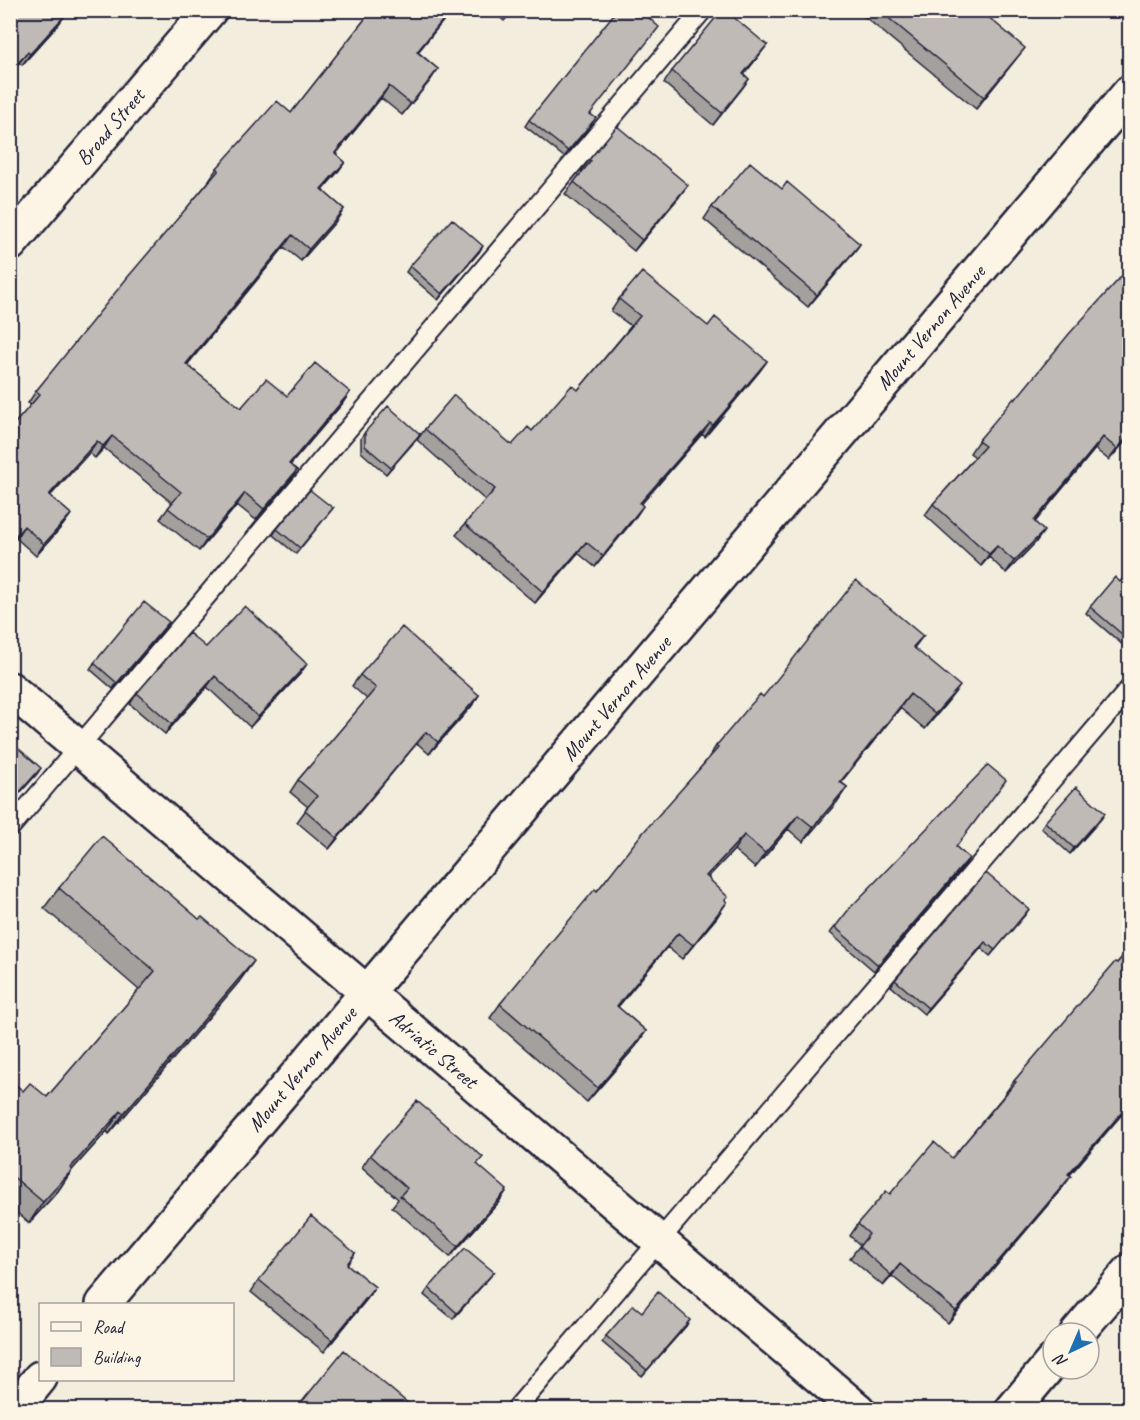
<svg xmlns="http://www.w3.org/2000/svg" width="1140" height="1420" viewBox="0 0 1140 1420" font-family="Caveat,sans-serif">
  <rect width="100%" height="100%" fill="#f3edde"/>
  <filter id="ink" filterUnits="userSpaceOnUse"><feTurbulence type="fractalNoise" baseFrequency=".0167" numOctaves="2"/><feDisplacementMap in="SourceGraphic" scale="12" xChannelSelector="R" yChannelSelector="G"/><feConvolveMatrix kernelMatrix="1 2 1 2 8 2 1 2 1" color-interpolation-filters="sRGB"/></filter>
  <g filter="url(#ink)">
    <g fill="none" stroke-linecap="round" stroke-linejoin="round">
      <defs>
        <path id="lane" d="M10,828L703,10
          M515,1410L1130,688"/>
        <g id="street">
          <path id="s1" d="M10,244L210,10"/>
          <path id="s2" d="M10,689L858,1410"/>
          <path id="s3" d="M103,1304L1130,92"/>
          <path d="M1077,1333L1130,1271"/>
          <path d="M14,1410L40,1378"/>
          <path d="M1012,1410L1053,1361"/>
        </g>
      </defs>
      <use href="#lane" stroke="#22223b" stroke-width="22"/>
      <use href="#street" stroke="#22223b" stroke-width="38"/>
      <use href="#lane" stroke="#fcf5e5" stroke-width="18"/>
      <use href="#street" stroke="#fcf5e5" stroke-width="33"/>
    </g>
    <path fill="#a4a09d" stroke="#22223b" stroke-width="1.5" d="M10,10L66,14L58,25L22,65L19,63Z
      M372,10H452L418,52L438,69L402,115L381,98L336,154L345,162L337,173L322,190L344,209L336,221L301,261L284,247L187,365L241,408L287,396L350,392L342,404L290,465L297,470L289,482L256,520L237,505L199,551L160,519L172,503L104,448L95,458L89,453L50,496L71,514L63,525L36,556L16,538L10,544V429L31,405L28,403L36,391L210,180H209L217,168L291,113Z
      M492,10H514L504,21Z
      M860,10H936L944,17L1016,59L976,109L859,12Z
      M767,45L744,74L749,79L713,125L664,83L672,71Z
      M591,114L592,124L564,157L525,126L529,120Z
      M589,160L679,197L634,251L565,194L582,172L581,171Z
      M782,189L860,244L851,256L808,307L704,219L712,207Z
      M479,252L438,300L406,272L410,266Z
      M1130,267V436L1109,460L1095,449L1035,522L1036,542L1006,573L989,557L981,566L925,515L933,504L975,457L970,453L978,441L1015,400Z
      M619,299L708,326L767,361L759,372L705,437L702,434L641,504L635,518L595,567L578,553L535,603L456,535L465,524L485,500L417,440L425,429L512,445L532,431L578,390L631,326L611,311Z
      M365,432L420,434L386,474L361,452V438Z
      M333,508L296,554L273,535L277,529Z
      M1130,571V651L1086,613L1090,607L1120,582Z
      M169,622L113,689L90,669L94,663Z
      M923,636L914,648L949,700L925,729L900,708L841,782L847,787L837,802L803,842L788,829L755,868L734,850L708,877L725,900L717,917L682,959L667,947L618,1007L646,1031L636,1046L587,1102L490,1018L500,1004L597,891L707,760L716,746L763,697Z
      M206,647L300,674L250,727L207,687L165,734L130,704L137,693Z
      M360,675L479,695L471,707L429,754L417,743L329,849L297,822L308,807L290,792L298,780L367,699L352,686Z
      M1101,819L1070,854L1041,828L1045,822Z
      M956,847L969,858L874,971L830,933L835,927Z
      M59,888L239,982L109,1134L107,1131L72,1170L58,1191L29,1223L10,1207V1080L23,1091L47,1097L139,990L44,908Z
      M1029,909L990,956L981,948L924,1014L891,986L895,980Z
      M1130,948V1105L1070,1175L1071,1176L1063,1187L948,1323L892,1276L883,1286L850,1258L860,1245L850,1236L858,1224L890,1194L952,1158L1006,1093V1092L1014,1081Z
      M370,1155L478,1165L499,1202L450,1257L392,1207L398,1199L362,1167Z
      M355,1253L347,1265L375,1287L367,1299L324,1352L251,1292L259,1280Z
      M494,1272L453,1319L424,1295L429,1288Z
      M642,1312L686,1326L642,1376L602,1342L606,1336Z
      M301,1403L416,1410H297Z"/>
    <path fill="#86827f" stroke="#22223b" stroke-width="1.5" d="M451,10H452L409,63L417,52Z
      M66,14L58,25L22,65L30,54Z
      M767,45L758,57L735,86L743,74Z
      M1025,48L1016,59L976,109L984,97Z
      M28,52L19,63L10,73V71Z
      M438,69L430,81L402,115L411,104Z
      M749,79L741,90L713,125L722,113Z
      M389,86L381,98L327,164L335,153Z
      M345,162L337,173L313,201L321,189Z
      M688,185L679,197L634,251L642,240Z
      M344,209L336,221L301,261L309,249Z
      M292,235L284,247L178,376L186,364Z
      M860,244L851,256L808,307L817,295Z
      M483,246L479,252L438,300L442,294Z
      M767,361L759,372L705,437L713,425Z
      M350,392L342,404L281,476L289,464Z
      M710,423L702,434L632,515L640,503Z
      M420,434L416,440L386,474L391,468Z
      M1130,434V436L1109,460L1117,449Z
      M112,436L104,448L95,458L103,446Z
      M1103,437L1095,449L1026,533L1034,521Z
      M97,441L89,453L41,506L49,495Z
      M297,470L289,482L256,520L264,509Z
      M245,493L237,505L199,551L207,539Z
      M643,506L635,518L595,567L603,556Z
      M71,514L63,525L36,556L44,544Z
      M24,526L16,538L10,544V542Z
      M1044,531L1036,542L1006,573L1014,561Z
      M586,542L578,553L535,603L543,592Z
      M997,546L989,557L981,566L989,554Z
      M169,622L164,629L113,689L117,683Z
      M307,664L300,674L250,727L258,717Z
      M215,676L207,687L165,734L172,724Z
      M960,686L949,700L925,729L935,714Z
      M910,694L900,708L830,796L840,782Z
      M479,695L471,707L429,754L438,742Z
      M426,732L417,743L329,849L337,838Z
      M41,768L37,774L10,804V803Z
      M847,787L837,802L803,842L813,827Z
      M1105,813L1101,819L1070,854L1074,848Z
      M798,815L788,829L755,868L765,853Z
      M744,835L734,850L696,890L706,876Z
      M969,858L965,865L874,971L878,965Z
      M727,902L717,917L682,959L693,945Z
      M1029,909L1025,915L990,956L995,950Z
      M678,933L667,947L606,1021L617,1006Z
      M985,942L981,948L924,1014L928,1008Z
      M254,961L239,982L109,1134L124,1113Z
      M646,1031L636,1046L587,1102L598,1088Z
      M1130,1103V1105L1060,1185L1068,1174Z
      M121,1111L107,1131L72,1170L58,1191L29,1223L43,1202L70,1168Z
      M1071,1176L1063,1187L948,1323L956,1311Z
      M507,1190L499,1202L450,1257L458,1246Z
      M900,1264L892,1276L883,1286L891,1275Z
      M494,1272L489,1278L453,1319L457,1313Z
      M375,1287L367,1299L324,1352L332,1340Z
      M690,1320L686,1326L642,1376L647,1370Z"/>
    <path fill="#bfbab6" stroke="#22223b" stroke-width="1.5" d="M10,10H62L66,14L30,54L28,52L10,71Z
      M372,10H451L417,52L438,69L411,104L389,86L335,153L345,162L321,189L344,209L309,249L292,235L186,364L241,408L266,379L287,396L315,363L350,392L289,464L297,470L264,509L245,493L207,539L168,508L181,492L112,436L103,446L97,441L49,495L71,514L44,544L24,526L10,542V429L40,394L36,391L127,278L219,170L217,168L277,101L291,113Z
      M617,10H640L659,27L590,114L596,118L568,151L529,120Z
      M722,10H725L767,45L743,74L749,79L722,113L672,71Z
      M879,10H936L944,17L950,10H980L1025,48L984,97Z
      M617,126L688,185L642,240L574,182L591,161L589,160Z
      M750,162L782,189L787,182L860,244L817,295L712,207Z
      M452,219L483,246L442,294L410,266Z
      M1130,267V434L1117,449L1103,437L1034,521L1044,531L1014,561L997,546L989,554L933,504L985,446L978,441L1014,398L1015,400L1069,334Z
      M642,272L708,326L715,317L767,361L713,425L710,423L640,503L643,506L603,556L586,542L543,592L465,524L495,489L425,429L454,395L512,445L528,427L532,431L572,385L578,390L640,316L619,299Z
      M388,406L420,434L391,468L365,446V432Z
      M310,490L333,508L300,548L277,529Z
      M1130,571V641L1090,607L1115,577L1120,582Z
      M856,580L923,636L913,647L960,686L935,714L910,694L840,782L847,787L813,827L798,815L765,853L744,835L706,876L728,897L725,900L727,902L693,945L678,933L617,1006L646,1031L598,1088L500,1004L595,889L597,891L640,836L718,748L716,746L760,694L763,697Z
      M144,602L169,622L117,683L94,663Z
      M245,606L307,664L258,717L215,676L172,724L137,693L189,633L206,647Z
      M402,627L479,695L438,742L426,732L337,838L305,810L317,796L298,780L376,688L360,675Z
      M11,742L41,768L10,803V742Z
      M988,765L1006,780L956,847L969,858L878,965L835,927L850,908Z
      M1076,787L1105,813L1074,848L1045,822Z
      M102,836L199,919L202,917L254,961L124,1113L121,1111L70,1168L72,1170L43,1202L10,1174V1080L23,1091L30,1083L47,1097L155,971L59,888Z
      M986,873L1029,909L995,950L985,942L928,1008L895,980Z
      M1130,948V1103L1068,1174L1071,1176L956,1311L900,1264L891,1275L859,1247L869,1234L858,1224L886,1191L890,1194L934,1142L952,1158L1016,1082L1014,1081L1115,962L1117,963Z
      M417,1101L483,1157L477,1164L507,1190L458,1246L400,1196L407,1188L370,1155Z
      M311,1216L355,1253L347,1264L375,1287L332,1340L259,1280Z
      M465,1248L494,1272L457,1313L429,1288Z
      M658,1292L690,1320L647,1370L606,1336L633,1305L642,1312Z
      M344,1350L416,1410H309L301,1403Z"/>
  </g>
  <g text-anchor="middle" stroke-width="6" stroke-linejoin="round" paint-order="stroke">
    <g font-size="21" fill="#22223b" stroke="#fcf5e5">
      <text dy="7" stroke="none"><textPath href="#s1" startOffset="154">Broad Street</textPath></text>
      <text dy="7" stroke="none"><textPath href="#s3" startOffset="1280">Mount Vernon Avenue</textPath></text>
      <text dy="7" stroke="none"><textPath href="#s3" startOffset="794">Mount Vernon Avenue</textPath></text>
      <text dy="7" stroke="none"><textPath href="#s2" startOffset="556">Adriatic Street</textPath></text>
      <text dy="7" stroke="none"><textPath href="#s3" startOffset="308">Mount Vernon Avenue</textPath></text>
    </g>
  </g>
  <rect width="1140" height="1420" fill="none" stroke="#fcf5e5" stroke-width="36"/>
  <rect x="18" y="18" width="1104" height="1384" fill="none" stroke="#22223b" stroke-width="2" filter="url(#ink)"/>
  <rect x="39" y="1303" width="195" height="78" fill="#fcf5e5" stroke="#a5a1a1" stroke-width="1.5"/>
  <rect x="51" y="1322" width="30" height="9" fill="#fcf5e5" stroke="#a5a1a1" stroke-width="1.5"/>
  <text x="93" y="1333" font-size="18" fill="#22223b">Road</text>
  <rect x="51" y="1348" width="30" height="18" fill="#bfbab6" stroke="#a5a1a1" stroke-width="1.5"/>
  <text x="93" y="1363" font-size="18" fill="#22223b">Building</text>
  <g transform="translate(1071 1351) rotate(224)"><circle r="28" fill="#fcf5e5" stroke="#a5a1a1" stroke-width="1.5"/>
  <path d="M0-4.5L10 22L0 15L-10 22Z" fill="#1f6fb2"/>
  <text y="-9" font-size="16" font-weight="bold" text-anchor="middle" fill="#22223b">N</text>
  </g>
</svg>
